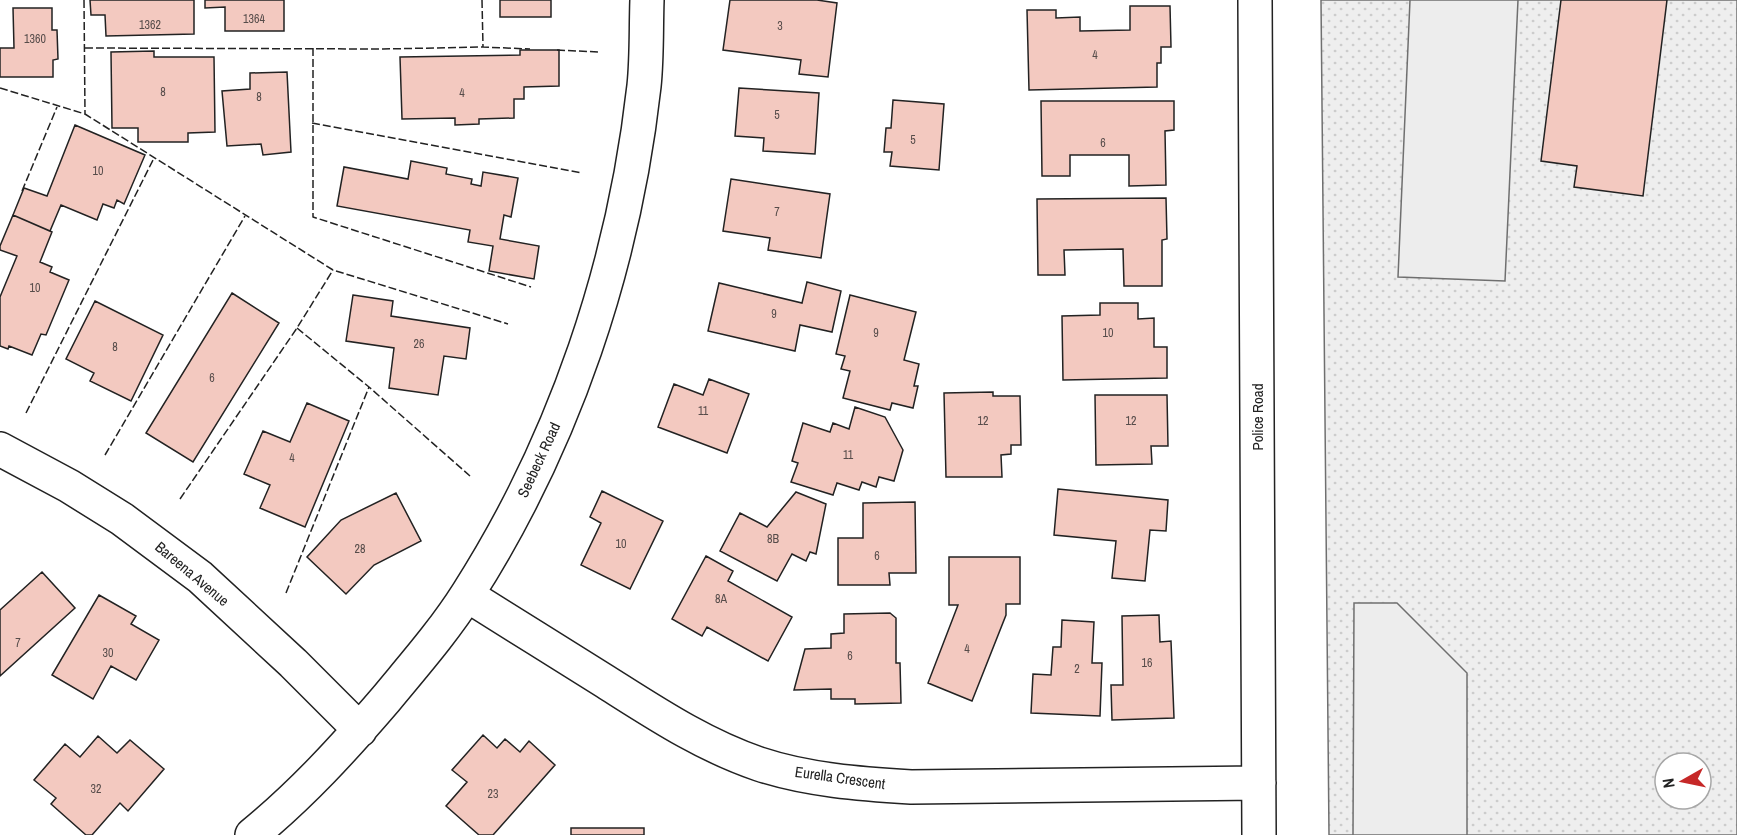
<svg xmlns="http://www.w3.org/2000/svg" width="1737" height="835" viewBox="0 0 1737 835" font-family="'Archivo Narrow',sans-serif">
  <defs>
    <pattern id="grass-dots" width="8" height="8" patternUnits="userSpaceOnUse" patternTransform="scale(1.5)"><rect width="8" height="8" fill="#eee"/><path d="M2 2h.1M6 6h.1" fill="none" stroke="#ccc" stroke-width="1.8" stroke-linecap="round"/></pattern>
  </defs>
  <rect width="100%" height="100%" fill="#fff"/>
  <path fill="url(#grass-dots)" stroke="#6f6f6f" stroke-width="1.5" fill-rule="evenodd" d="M1321,0H1737V835H1329ZM1665,763H1701V799H1665Z"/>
  <path fill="#ededed" stroke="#6f6f6f" stroke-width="1.5" d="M1410,0H1518L1505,281L1398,277Z
    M1354,603H1397L1467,673V835H1353Z"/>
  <path fill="#f3c9c0" stroke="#222" stroke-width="1.5" d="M90,0H194V34L106,36L105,15H91Z
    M205,0H284V31H225V7L205,8Z
    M500,0H551V17H500Z
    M730,0H817L837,3L828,77L799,74L801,60L723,50Z
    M1561,0H1667L1643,196L1574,187L1577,166L1541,161Z
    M1130,6H1170L1171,47H1161V63H1157V87L1029,90L1027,10H1056V18L1080,17V31L1130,30Z
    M13,8H52V30H57L58,59L53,60V77H0V48H14Z
    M520,50H559V86L524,87V99H514V118L479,119V124L455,125V118L402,119L400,57L520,55Z
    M154,51V57H214L215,132L188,133V142H138V128H112L111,52Z
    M287,72L291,152L263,155L261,144L227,146L222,91L250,89V73Z
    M739,88L819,93L815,154L763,151L764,138L735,136Z
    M893,100L944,104L939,170L890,166L892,152H884L886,128H891Z
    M1041,101H1174V130L1165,131L1166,185L1129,186V155H1070V176H1042Z
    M75,125L145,155L124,204L117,200L114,208L103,204L97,220L61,205L50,231L13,215L24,188L47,196Z
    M411,161L447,168L446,174L472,179L471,184L481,186L483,172L518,178L511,217L504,215L500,239L539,246L534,279L489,271L493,246L468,242L470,230L337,206L344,167L408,179Z
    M731,179L830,194L821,258L768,250L770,238L723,231Z
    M1166,198L1167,239L1162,240V286H1124L1123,249L1064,250L1065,275H1038L1037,199Z
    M13,215L52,232L40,262L52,267L50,272L69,280L46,335L41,334L32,355L9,346L8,349L0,346V297L17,256L0,250V246Z
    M807,282L841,291L832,332L800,325L795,351L708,331L719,283L802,303Z
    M232,293L279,323L193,462L146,433Z
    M353,295L393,301L391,316L470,328L466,359L444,356L438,395L389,388L394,348L346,341Z
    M850,295L916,312L904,360L919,364L914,386H918L913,408L892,403L890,410L843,398L850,371L841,369L845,356L836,354Z
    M95,301L163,335L131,401L90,381L94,373L66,359Z
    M1100,303H1138V319L1154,318V347H1167V378L1063,380L1062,316L1100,315Z
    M709,379L749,394L727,453L658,427L674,384L703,395Z
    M993,392V396H1020L1021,445H1011V454L1001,455L1002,477H946L944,393Z
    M1095,395H1167L1168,446H1151L1152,464L1096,465Z
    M307,403L349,421L305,527L260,508L270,485L244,474L263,431L290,442Z
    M855,407L885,417L903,450L894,481L879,477L876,487L862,482L859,490L837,483L833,495L791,482L798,463L792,461L803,423L830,432L833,423L849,429Z
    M1058,489L1168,500L1166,531L1150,530L1145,581L1112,578L1116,541L1054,535Z
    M602,491L663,521L630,589L581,565L601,523L590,517Z
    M796,492L826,504L816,554L810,552L806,561L792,554L777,581L720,551L740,513L767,527Z
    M396,493L421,541L374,565L346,594L307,557L341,520Z
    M915,502L916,573H889L890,585H838V538H863V503Z
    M706,556L733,571L728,581L792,617L768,661L707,627L702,636L672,619Z
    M949,557H1020V604H1006V615L972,701L928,683L958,605H949Z
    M42,572L75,608L0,676V610Z
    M99,595L136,616L131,624L159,640L136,680L111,666L93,699L52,675Z
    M890,613L896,618V663H900L901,703L855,704V699H831V689L794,690L805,649L831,648V634L844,633V614Z
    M1159,615L1160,642L1171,641L1174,718L1112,720L1111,685H1123L1122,616Z
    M1062,620L1094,622L1092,663H1102L1100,716L1031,713L1033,674L1051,675L1053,647H1061Z
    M483,735L497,748L505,739L520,752L529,741L555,765L493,835H479L446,806L467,782L452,770Z
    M98,736L117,753L130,740L164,769L128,811L120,803L92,835H86L51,804L56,798L34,780L65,744L80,757Z
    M571,828H644V835H571Z"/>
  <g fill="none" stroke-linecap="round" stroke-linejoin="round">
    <defs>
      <path id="minor" d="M1255,0L1259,835
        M0,449L69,486L122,519L200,577L293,663L360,730
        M467,595C513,624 560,653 606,682C655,713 703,745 759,764C807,780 861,784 911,787L1259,783
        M252,835C302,794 344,748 386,699C414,665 444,631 468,593C565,441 624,265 644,86C647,58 646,28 647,0"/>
    </defs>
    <use href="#minor" stroke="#222" stroke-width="36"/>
    <use href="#minor" stroke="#fff" stroke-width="33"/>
    <path stroke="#222" stroke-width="1.5" stroke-dasharray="8 3" stroke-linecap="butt" d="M84,0L85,114
      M482,0L483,47
      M85,48L383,49L483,47L530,49
      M313,48V217L531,287
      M557,50L599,52
      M0,88L85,114L333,270L508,324
      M312,123L582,173
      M22,191L57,107
      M297,328L369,387L470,476
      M26,413L154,158
      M105,455L245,216
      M180,499L297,328L333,270
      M286,593L369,387"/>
  </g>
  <g text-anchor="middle" stroke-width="4.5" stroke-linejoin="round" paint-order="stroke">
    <g font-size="12" fill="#564c4a">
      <text x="254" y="23">1364</text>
      <text x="150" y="29">1362</text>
      <text x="780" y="30">3</text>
      <text x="35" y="43">1360</text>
      <text x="1095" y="59">4</text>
      <text x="163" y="96">8</text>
      <text x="462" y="97">4</text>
      <text x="259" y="101">8</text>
      <text x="777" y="119">5</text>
      <text x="913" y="144">5</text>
      <text x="1103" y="147">6</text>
      <text x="98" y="175">10</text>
      <text x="777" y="216">7</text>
      <text x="35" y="292">10</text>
      <text x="774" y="318">9</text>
      <text x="876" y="337">9</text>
      <text x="1108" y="337">10</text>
      <text x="419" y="348">26</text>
      <text x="115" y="351">8</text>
      <text x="212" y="382">6</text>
      <text x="703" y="415">11</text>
      <text x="983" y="425">12</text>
      <text x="1131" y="425">12</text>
      <text x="848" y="459">11</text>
      <text x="292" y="462">4</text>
      <text x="773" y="543">8B</text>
      <text x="621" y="548">10</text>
      <text x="360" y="553">28</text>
      <text x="877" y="560">6</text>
      <text x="721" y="603">8A</text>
      <text x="18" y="647">7</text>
      <text x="967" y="653">4</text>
      <text x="108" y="657">30</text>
      <text x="850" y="660">6</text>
      <text x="1147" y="667">16</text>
      <text x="1077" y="673">2</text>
      <text x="96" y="793">32</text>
      <text x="493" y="798">23</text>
    </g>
    <g font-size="15" fill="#222" stroke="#fff">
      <text transform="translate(1258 417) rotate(-90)" y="5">Police Road</text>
      <text transform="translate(539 460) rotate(-65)" y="5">Seebeck Road</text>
      <text transform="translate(192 574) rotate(40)" y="5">Bareena Avenue</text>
      <text transform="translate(840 778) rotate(8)" y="5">Eurella Crescent</text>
    </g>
  </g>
  <g transform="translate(1683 781) rotate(261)"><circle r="28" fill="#ffffff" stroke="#a7a7a7" stroke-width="1.5"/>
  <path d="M0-4.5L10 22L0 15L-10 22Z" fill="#c62828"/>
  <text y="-9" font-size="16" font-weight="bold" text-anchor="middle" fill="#222222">N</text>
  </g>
</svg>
